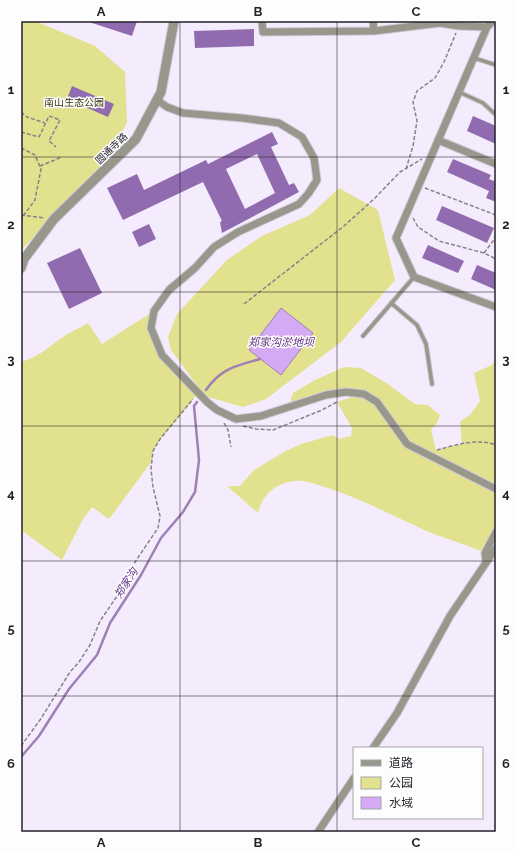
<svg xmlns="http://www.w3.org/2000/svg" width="517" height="853" viewBox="0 0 517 853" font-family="Raleway,'Noto Sans SC',sans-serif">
  <rect width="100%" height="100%" fill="#f4ecfc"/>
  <path fill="#e2e18d" d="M21,21H35L95,46L125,72L127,122L107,162L21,250Z
    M339,188L378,210L395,280L341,342L266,399L243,407L205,396L171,350L168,337L177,314L227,260L262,236L310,215Z
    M154,311L151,328L162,355L198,393L172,426L160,439L153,451L152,461L109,519L92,507L83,519L62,560L21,530V362C41,356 49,346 66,335C73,331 81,327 88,323L102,344Z
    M496,360V548L485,553C465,543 443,539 422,529C389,514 356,496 321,486C313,483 303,480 294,481C276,483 262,495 258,513L227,486H240L254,470L284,452L301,444L333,435L339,439L351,436L352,428L337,402L352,397L363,398L375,405L383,418L404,440L377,402L346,392L289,406L293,393L315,380L344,367L361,368L388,384L415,404L428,405L440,415L437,423L431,430L436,450L462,444L460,422L471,414L480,401L474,373L492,365Z"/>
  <path fill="#d3aaf3" stroke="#9e80b6" d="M281,308L313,333L281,375L249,350Z"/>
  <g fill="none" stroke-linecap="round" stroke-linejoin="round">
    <path stroke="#9e80b6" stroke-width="2.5" d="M206,390C221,368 236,366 260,359
      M21,757L39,736L69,689L97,655L110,623L141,575L161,538L183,512L195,492L199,460L194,406L197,402"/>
  </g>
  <path fill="#916baf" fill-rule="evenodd" d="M90,21H137L132,36L89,22Z
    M254,29V46L195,48L194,31Z
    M72,86L114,104L108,117L67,99Z
    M473,116L496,126V144L467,131Z
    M272,132L278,144L271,147L289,185L294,183L299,192L222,233L220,222L222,221L203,182L123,220L107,188L137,174L144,190L206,160L208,164ZM257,154L275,193L245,209L226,169Z
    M453,159L491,175L489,179L494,181L496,176V202L486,198L489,191L447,172Z
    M442,206L494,228L487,243L436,220Z
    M149,224L156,239L139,247L132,232Z
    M428,245L464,261L458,273L422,258Z
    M80,248L102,293L69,309L47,263Z
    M477,265L496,273V290L471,279Z"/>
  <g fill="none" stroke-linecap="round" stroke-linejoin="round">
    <defs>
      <path id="service" d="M474,58L496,65
        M459,92L483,103L496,115
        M391,303L417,325L426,344L432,384
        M363,336L414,277"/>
      <path id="minor" d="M262,21L263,32L374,31L440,23L459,26L487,27
        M373,21L374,31
        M493,21L487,27L396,238L414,277L496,307
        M157,100L167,107L183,113L242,118L279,123L302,137L314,158L317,180L308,194L299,204L238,232L214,247L195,268L169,290L154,311L151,328L162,355L207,402L217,410L236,419L261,416L326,395L346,392L364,394L377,402L407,444L496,489
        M438,140L496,164
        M486,561L485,553L496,532
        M373,748L397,713L450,616L496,548
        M318,832L354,778"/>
      <path id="tertiary" d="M21,268L24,259L54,219L136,139L161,92L174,21"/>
    </defs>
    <use href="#service" stroke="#cfc7d6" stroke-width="5.5"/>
    <use href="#minor" stroke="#cfc7d6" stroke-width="9"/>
    <use href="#tertiary" stroke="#cfc7d6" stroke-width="11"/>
    <path stroke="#87818d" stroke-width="1.5" stroke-dasharray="4 2" stroke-linecap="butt" d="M21,112L27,117L45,123
      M21,132L39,137L49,116L60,120L49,141L56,147
      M21,148L35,155L41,169L35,200L23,216L21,223
      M40,166L62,157
      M406,169L413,146L417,121L413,102L417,91L435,78L444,62L456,33
      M425,188L496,215
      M21,215L45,218
      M413,218L418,227L439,241L484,253L496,259
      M484,253L493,241L496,235
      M244,304L344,226L374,199L400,172L422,159
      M224,423L228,430L231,447
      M243,426L256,429L273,430L322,410L337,402
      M437,450C455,445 478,438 496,445
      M21,746L40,720L70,672L79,662L90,645L100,621L124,586L129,572L137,559L158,528L160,516L153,487L151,469L153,451L160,439L193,399"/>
    <use href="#service" stroke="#97978c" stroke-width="3.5"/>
    <use href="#minor" stroke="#97978c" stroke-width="7"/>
    <use href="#tertiary" stroke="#97978c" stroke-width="9"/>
  </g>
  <path fill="none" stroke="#241f28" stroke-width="1" stroke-opacity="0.55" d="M180,21V832M337,21V832M21,157H496M21,292H496M21,426H496M21,561H496M21,696H496"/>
  <g text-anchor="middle" stroke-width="3" stroke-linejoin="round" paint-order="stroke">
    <g font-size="10" fill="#36350f" stroke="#fdfdfd">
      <text x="74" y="106">南山生态公园</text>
    </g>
    <g font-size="10" fill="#241f28" stroke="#fdfdfd">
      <text transform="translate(111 148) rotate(-44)" y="4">圆通寺路</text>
    </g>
    <g font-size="11" font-style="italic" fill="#623084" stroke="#fdfdfd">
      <text x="281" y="346">郑家沟淤地坝</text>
      <text transform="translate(126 583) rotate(-57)" y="4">郑家沟</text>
    </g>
  </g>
  <rect width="517" height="853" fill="none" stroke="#fdfdfd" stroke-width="44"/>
  <rect x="353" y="747" width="130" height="72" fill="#fdfdfd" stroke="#a6a4a8"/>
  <rect x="361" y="760" width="20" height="6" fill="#97978c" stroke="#a6a4a8"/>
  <text x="389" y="767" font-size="12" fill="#241f28">道路</text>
  <rect x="361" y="777" width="20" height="12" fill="#e2e18d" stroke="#a6a4a8"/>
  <text x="389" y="787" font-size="12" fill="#241f28">公园</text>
  <rect x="361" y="797" width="20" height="12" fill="#d3aaf3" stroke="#a6a4a8"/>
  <text x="389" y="807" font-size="12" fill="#241f28">水域</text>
  <rect x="22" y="22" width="473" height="809" fill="none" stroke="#241f28" stroke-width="1.5"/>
  <g font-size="13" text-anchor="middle" font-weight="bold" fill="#241f28">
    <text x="101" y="16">A</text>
    <text x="258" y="16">B</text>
    <text x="416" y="16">C</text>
    <text x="11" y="94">1</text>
    <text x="506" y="94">1</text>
    <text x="11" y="229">2</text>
    <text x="506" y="229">2</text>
    <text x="11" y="364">3</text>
    <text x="506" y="364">3</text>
    <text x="11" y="498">4</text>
    <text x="506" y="498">4</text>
    <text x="11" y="633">5</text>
    <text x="506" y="633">5</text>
    <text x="11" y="768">6</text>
    <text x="506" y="768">6</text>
    <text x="101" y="847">A</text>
    <text x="258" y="847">B</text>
    <text x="416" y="847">C</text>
  </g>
</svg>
